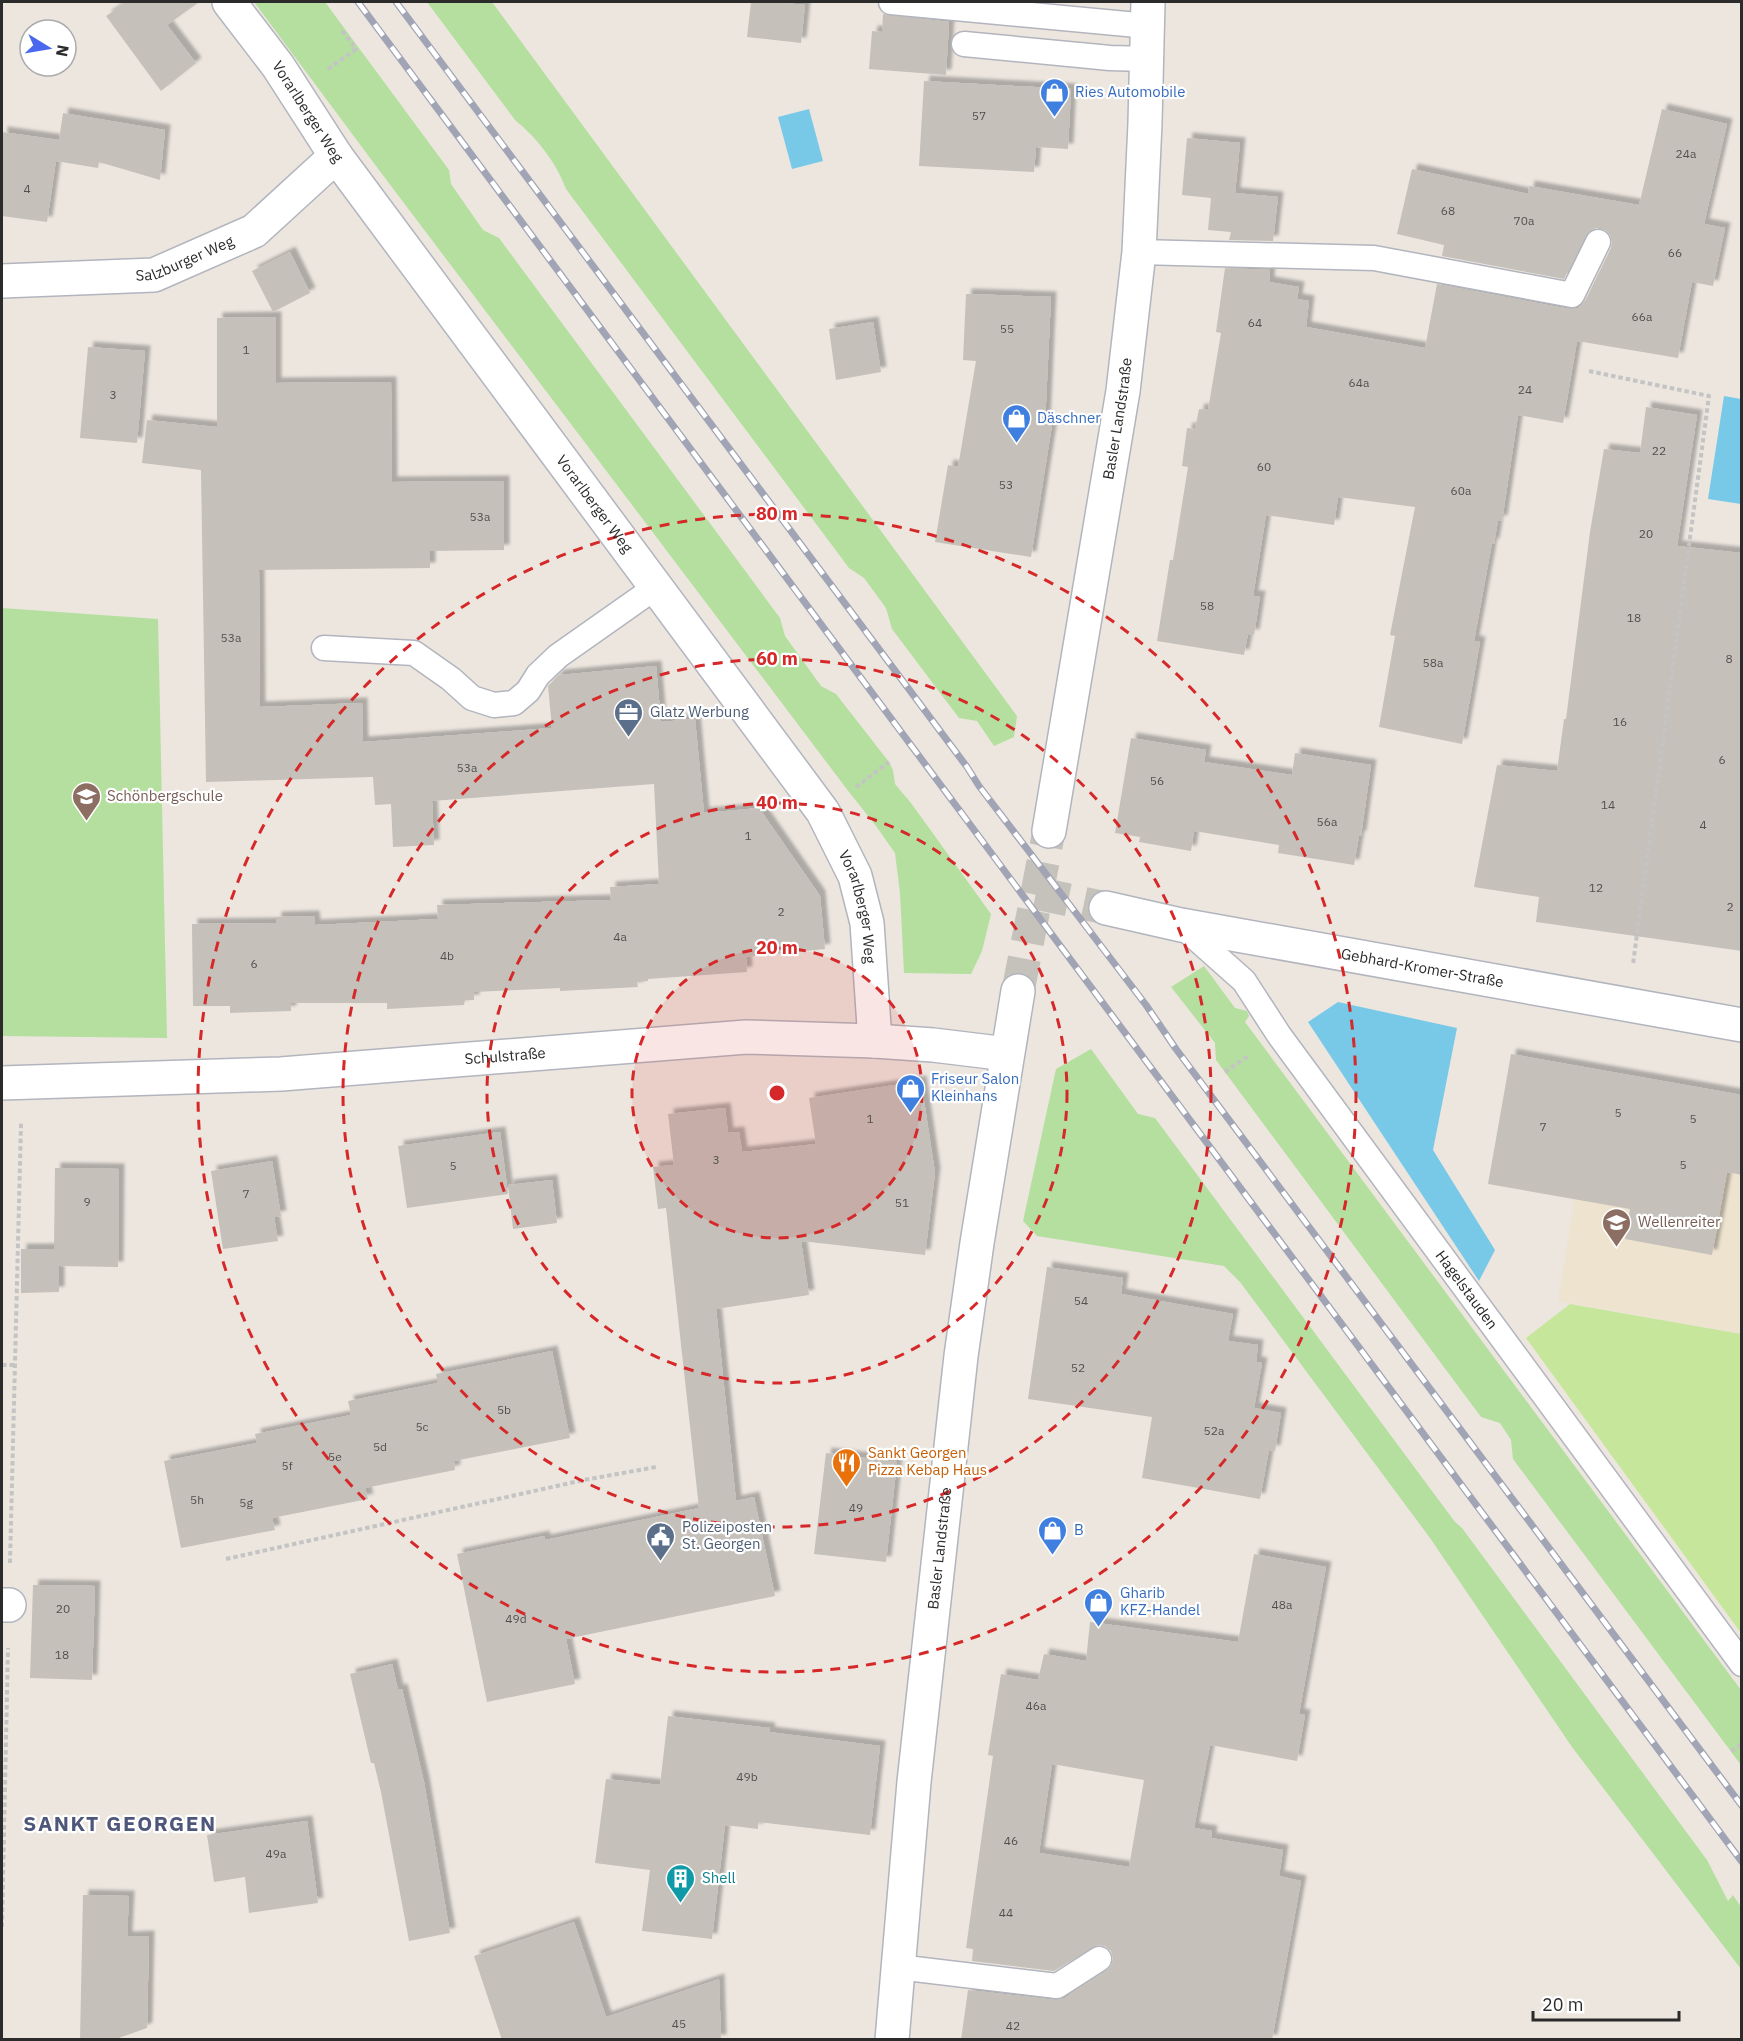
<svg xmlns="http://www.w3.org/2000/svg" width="1743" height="2041" viewBox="0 0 1743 2041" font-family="'IBM Plex Sans',sans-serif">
  <defs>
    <filter id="shadow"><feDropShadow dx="5.5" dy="-5.5" stdDeviation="1.5" flood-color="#0004"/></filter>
  </defs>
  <rect width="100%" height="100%" fill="#ece6df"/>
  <path fill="#ede3cf" d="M1583,1148L1639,1158L1625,1239L1711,1254L1727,1172L1741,1175V1334L1558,1301Z"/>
  <path fill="#b4df9f" d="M254,2H325L449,170L451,184L483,230L499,238L780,618L785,636L821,686L836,694L889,762L893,770L895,784L911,803L991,914L982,951L971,974L904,973L900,893L895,853L876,826L849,792L382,174Z
    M427,2H492L1017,716L1014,737L994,746L977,721L959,718L892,629L886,608L864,578L849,568L566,189C556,162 537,138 515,120Z
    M2,608L158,619L167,1038L2,1036Z
    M1204,966L1235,1008L1247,1011L1249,1016L1245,1022L1741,1690V1765L1513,1459L1511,1440L1500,1423L1481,1417L1216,1060L1215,1043L1171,987Z
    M1091,1049L1138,1114L1155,1118L1455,1522L1462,1528L1707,1860L1728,1901L1733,1895L1741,1907V1969L1572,1747L1430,1538L1240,1282L1224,1266L1037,1236L1023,1221L1056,1069Z"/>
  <path fill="#c6e69b" d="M1570,1304L1741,1334V1633L1526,1338Z"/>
  <path fill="#78c9e8" d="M809,109L823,161L792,169L778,117Z
    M1724,396L1741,399V504L1708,499Z
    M1338,1002L1457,1028L1433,1150L1495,1250L1479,1281L1308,1022Z"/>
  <path fill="#c5c0ba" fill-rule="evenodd" filter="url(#shadow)" d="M127,2H199L167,25L196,63L161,91L106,16Z
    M751,2H775L805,5L801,43L747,37Z
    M883,14L949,22L946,75L869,69L872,31L882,32Z
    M924,81L1071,89L1068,149L1036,147L1034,172L919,166Z
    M1662,109L1727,124L1704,224L1725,228L1713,286L1692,282L1678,358L1577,341L1563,423L1518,415L1502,521L1498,520L1494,544L1492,543L1474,641L1480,642L1462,744L1379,727L1395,636L1390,635L1415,507L1338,497L1334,525L1266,515L1253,596H1260L1254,635L1248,634L1244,655L1157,641L1170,560H1173L1188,467L1182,466L1187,428L1195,429L1199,409L1208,410L1221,333L1216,332L1225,268L1270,270L1269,282L1299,287L1297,299L1309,301L1306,327L1425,348L1437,284L1569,309L1578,308L1585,301L1611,248L1612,242L1610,235L1605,230L1596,228L1591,230L1586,235L1564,279L1442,256L1444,245L1397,234L1412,169L1528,194L1529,186L1639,205Z
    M63,113L165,130L160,180L99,162L98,168L56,161Z
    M2,132L59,140L47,222L2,216Z
    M1187,138L1240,143L1235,193L1278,197L1273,241L1229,240L1231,232L1208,230L1211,198L1182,195Z
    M290,252L310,293L273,312L252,271Z
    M966,294L1051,297L1045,424L1052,425L1031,557L935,542L948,465L958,467L976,361L963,360Z
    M276,317V383L391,382L392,482L504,481V550L430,551V568L259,570L260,707L362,703L363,742L552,728L548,686L559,675L656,666L661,722L695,719L704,813L759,808L820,896L825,949L746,957L747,972L648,979V981L637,982L638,987L560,991V988L474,992V1000H465L464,1005L387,1009V1003H291V1011L230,1013V1006H193L192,924L276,923V917L314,916L315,925L438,919L437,905L611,900L610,887L659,884L654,784L432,801L434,845L393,847L391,804L375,805L373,777L206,782L201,470L142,463L147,420L217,427V318Z
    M873,322L881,372L836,380L829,329Z
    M88,347L145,351L137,443L80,438Z
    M1646,407L1697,415L1677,546L1742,553V951L1536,922L1539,897L1474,887L1497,765L1557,771L1564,719H1566L1590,532L1604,449L1640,453Z
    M1131,738L1206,750L1204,762L1292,775L1295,753L1371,765L1361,836H1359L1354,865L1278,853L1279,845L1194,831L1191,851L1139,842L1140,837L1115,833Z
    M1511,1054L1742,1095V1175L1727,1172L1712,1255L1625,1239L1630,1209L1488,1184Z
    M921,1081L935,1173L925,1255L801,1241L809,1295L716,1309L736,1501L754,1497L775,1596L566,1639L575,1684L487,1702L457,1554L544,1536L545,1540L699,1508L666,1208L658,1209L653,1167L674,1165L668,1114L725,1108L728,1133L739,1132L742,1152L816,1144L809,1098Z
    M500,1132L508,1194L407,1208L398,1146Z
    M272,1161L281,1216L274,1217L278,1241L223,1249L211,1171Z
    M55,1168L119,1169L118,1267L59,1266V1292L21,1293V1249H54Z
    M552,1180L557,1223L513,1229L508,1185Z
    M1047,1267L1123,1278L1121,1294L1233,1314L1228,1341L1258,1345L1256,1362L1262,1363L1254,1408L1281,1413L1275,1451L1269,1450L1260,1499L1142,1478L1152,1417L1028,1399Z
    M552,1351L570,1438L454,1461L455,1470L365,1488L368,1499L272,1518L275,1530L181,1548L164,1461L257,1443L255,1434L351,1415L348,1401L438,1383L436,1374Z
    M826,1453L897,1462L886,1562L814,1554Z
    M1254,1554L1326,1567L1299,1714L1305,1715L1297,1761L1210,1745L1194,1828L1212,1831L1211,1838L1283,1850L1279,1876L1301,1881L1272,2040H961L968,1990L1056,2000L1065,1998L1107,1971L1111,1966L1113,1959L1111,1951L1105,1946L1098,1945L1054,1971L972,1961L973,1949L966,1948L993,1756L988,1755L1001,1674L1038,1680L1044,1654L1086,1661L1090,1622L1238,1642ZM1052,1764L1144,1780L1129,1867L1039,1853Z
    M33,1585L95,1586L92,1680L30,1678Z
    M392,1664L398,1690L402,1689L424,1782L450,1933L409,1941L381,1792L374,1763H371L350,1674Z
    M668,1716L770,1728L769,1732L880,1746L870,1835L758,1822V1829L725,1825L712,1939L642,1931L650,1870L595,1863L606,1779L660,1785Z
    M307,1821L318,1903L249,1913L245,1877L214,1882L207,1835Z
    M83,1895L129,1896L127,1937L149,1936L147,2028L113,2040H80Z
    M574,1922L606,2017L719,1979L721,2040H502L474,1956Z"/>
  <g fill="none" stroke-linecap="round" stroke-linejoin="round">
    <path stroke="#c5c1bb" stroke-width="33" stroke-dasharray="33 16" stroke-linecap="butt" d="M1036,893L1106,908"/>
    <path stroke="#c5c1bb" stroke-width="33" stroke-dasharray="33 16" stroke-linecap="butt" d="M1018,991L1049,831"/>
    <defs>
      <g id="lane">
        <path d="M891,2L1148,26"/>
        <path d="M964,44L1110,58L1146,59"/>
        <path d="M1139,252L1374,258L1572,295L1598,242"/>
        <path d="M324,648L414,653L451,679L472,698L494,705L514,703L528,691L538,675L558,656L656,587"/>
        <path id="s1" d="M1181,925L1244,981L1279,1035L1742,1664"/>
        <path d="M898,1967L1057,1986L1099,1959"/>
      </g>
      <g id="street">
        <path id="s2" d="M229,2L278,66L336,156L823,812L855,876L867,923L875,1041"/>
        <path id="s3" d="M2,281L154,275L254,231L336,156"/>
        <path id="s4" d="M1106,908L1181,925L1742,1025"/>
        <path id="s5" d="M2,1083L281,1074L746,1037L875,1041L933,1045L1007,1054"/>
        <path d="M2,1605H9"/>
      </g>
      <g id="secondary">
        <path id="s6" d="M1049,831L1123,391L1139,252L1145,123L1148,2"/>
        <path id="s7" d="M892,2040L914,1782L961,1356L977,1243L1018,991"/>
      </g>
    </defs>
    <use href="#lane" stroke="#b2b5be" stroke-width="27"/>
    <use href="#street" stroke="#b2b5be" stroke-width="36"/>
    <use href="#secondary" stroke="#b2b5be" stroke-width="36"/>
    <path stroke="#c4c4c4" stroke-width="4" stroke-dasharray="4.5 3" stroke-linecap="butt" d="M328,69L356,49L343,32L346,30
      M1589,371L1709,396L1633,964
      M856,787L889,762
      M1225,1072L1248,1056
      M2,1365H16
      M226,1559L584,1480L656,1467
      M10,1563L21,1123
      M1731,1751L1742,1744
      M2,1927L8,1648"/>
    <use href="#lane" stroke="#fff" stroke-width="24"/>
    <use href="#street" stroke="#fff" stroke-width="33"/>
    <use href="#secondary" stroke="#fff" stroke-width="33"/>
    <defs>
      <path id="rail" d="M358,2L1742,1862
        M396,2L967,767L979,786L1146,1005L1176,1049L1742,1806"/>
    </defs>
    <use href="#rail" stroke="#a1a4b4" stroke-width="7"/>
    <use href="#rail" stroke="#fff" stroke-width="4.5" stroke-dasharray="14" stroke-linecap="butt"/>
  </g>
  <circle cx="777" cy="1093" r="145" fill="#d62828" fill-opacity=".12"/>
  <g fill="none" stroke="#d62828" stroke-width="3" stroke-dasharray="10 8">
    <circle cx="777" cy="1093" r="145"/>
    <circle cx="777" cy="1093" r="290"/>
    <circle cx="777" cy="1093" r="434"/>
    <circle cx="777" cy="1093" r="579"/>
  </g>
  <defs>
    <symbol id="shop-pin" viewBox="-11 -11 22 30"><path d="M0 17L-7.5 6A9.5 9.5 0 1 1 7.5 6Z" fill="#3f7fe0" stroke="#fff"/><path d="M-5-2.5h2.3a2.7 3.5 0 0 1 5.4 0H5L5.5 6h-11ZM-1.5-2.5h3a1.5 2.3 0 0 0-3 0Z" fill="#fff"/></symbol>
    <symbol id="office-pin" viewBox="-11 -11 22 30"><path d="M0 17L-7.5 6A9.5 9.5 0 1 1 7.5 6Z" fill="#5c6f8a" stroke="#fff"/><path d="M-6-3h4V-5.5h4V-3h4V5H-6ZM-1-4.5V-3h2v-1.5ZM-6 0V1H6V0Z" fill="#fff"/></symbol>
    <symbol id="school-pin" viewBox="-11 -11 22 30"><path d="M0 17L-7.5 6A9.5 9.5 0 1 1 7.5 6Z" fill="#8d6e63" stroke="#fff"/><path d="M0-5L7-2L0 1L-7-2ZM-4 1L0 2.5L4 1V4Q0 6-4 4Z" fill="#fff"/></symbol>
    <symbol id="restaurant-pin" viewBox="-11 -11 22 30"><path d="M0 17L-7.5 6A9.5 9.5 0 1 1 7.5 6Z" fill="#e8710a" stroke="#fff"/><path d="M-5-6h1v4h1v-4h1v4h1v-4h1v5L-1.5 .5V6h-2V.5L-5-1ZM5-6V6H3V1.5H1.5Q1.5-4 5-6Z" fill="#fff"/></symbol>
    <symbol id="civic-pin" viewBox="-11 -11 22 30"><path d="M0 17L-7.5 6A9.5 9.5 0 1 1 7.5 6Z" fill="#5c6f8a" stroke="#fff"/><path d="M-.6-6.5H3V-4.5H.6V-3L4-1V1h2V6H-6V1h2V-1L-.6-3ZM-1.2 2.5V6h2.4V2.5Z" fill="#fff"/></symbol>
    <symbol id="building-pin" viewBox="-11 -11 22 30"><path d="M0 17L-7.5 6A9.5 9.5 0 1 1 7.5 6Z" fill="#0f9aa8" stroke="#fff"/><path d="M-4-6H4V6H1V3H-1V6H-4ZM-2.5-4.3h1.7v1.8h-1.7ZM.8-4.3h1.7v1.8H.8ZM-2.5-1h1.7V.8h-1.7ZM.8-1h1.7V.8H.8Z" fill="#fff"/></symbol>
  </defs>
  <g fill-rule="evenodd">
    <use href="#shop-pin" x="1038" y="76" width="33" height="45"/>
    <use href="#shop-pin" x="1000" y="402" width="33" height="45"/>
    <use href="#office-pin" x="612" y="696" width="33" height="45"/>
    <use href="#school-pin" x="70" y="780" width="33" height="45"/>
    <use href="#shop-pin" x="894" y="1072" width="33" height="45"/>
    <use href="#school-pin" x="1600" y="1206" width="33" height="45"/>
    <use href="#restaurant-pin" x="830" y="1446" width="33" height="45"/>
    <use href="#shop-pin" x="1036" y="1514" width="33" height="45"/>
    <use href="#civic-pin" x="644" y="1520" width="33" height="45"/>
    <use href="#shop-pin" x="1082" y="1586" width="33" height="45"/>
    <use href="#building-pin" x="664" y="1862" width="33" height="45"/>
  </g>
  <g text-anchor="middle" stroke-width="4.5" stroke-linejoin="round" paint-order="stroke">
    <g font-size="12" fill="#52504f">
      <text x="979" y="120">57</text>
      <text x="1686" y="158">24a</text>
      <text x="27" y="193">4</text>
      <text x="1448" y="215">68</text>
      <text x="1524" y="225">70a</text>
      <text x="1675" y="257">66</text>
      <text x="1642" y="321">66a</text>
      <text x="1255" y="327">64</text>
      <text x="1007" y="333">55</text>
      <text x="246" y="354">1</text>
      <text x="1359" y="387">64a</text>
      <text x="1525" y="394">24</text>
      <text x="113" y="399">3</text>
      <text x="1659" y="455">22</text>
      <text x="1264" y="471">60</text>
      <text x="1006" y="489">53</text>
      <text x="1461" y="495">60a</text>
      <text x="480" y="521">53a</text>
      <text x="1646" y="538">20</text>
      <text x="1207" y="610">58</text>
      <text x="1634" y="622">18</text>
      <text x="231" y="642">53a</text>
      <text x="1729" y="663">8</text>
      <text x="1433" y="667">58a</text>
      <text x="1620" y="726">16</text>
      <text x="1722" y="764">6</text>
      <text x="467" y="772">53a</text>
      <text x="1157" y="785">56</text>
      <text x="1608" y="809">14</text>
      <text x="1327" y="826">56a</text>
      <text x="1703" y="829">4</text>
      <text x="748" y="840">1</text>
      <text x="1596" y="892">12</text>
      <text x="1730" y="911">2</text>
      <text x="781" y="916">2</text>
      <text x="620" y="941">4a</text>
      <text x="447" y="960">4b</text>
      <text x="254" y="968">6</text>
      <text x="1618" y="1117">5</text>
      <text x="870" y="1123">1</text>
      <text x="1693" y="1123">5</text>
      <text x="1543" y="1131">7</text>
      <text x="716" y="1164">3</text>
      <text x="1683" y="1169">5</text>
      <text x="453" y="1170">5</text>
      <text x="246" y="1198">7</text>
      <text x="87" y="1206">9</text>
      <text x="902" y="1207">51</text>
      <text x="1081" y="1305">54</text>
      <text x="1078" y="1372">52</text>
      <text x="504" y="1414">5b</text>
      <text x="422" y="1431">5c</text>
      <text x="1214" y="1435">52a</text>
      <text x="380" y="1451">5d</text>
      <text x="335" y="1461">5e</text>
      <text x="287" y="1470">5f</text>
      <text x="197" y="1504">5h</text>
      <text x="246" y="1507">5g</text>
      <text x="856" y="1512">49</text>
      <text x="1282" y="1609">48a</text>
      <text x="63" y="1613">20</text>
      <text x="516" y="1623">49d</text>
      <text x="62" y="1659">18</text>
      <text x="1036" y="1710">46a</text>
      <text x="747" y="1781">49b</text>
      <text x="1011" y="1845">46</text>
      <text x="276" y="1858">49a</text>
      <text x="1006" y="1917">44</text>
      <text x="679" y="2028">45</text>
      <text x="1013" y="2030">42</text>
    </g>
    <g font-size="15" fill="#366cbe" stroke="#fff" text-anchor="start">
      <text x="1075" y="97">Ries Automobile</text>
      <text x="1037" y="423">Däschner</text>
      <text x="931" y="1084">Friseur Salon<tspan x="931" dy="17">Kleinhans</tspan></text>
      <text x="1074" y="1535">B</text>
      <text x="1120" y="1598">Gharib<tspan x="1120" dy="17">KFZ-Handel</tspan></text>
    </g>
    <g font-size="15" fill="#2b2b2b" stroke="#fff">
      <text dy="5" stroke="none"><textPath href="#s2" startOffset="135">Vorarlberger Weg</textPath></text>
      <text dy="5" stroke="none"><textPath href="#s3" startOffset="186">Salzburger Weg</textPath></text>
      <text dy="5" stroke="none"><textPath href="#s6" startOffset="418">Basler Landstraße</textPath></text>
      <text dy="5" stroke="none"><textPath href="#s2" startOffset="621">Vorarlberger Weg</textPath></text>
      <text dy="5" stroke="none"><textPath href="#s2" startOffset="1107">Vorarlberger Weg</textPath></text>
      <text dy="5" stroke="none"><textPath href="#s4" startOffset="322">Gebhard-Kromer-Straße</textPath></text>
      <text dy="5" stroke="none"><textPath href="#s5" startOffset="504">Schulstraße</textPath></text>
      <text dy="5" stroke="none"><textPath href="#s1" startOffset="465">Hagelstauden</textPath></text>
      <text dy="5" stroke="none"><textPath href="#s7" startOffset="494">Basler Landstraße</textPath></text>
    </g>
    <g font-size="15" fill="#4e5e75" stroke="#fff" text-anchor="start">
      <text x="650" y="717">Glatz Werbung</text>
      <text x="682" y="1532">Polizeiposten<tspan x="682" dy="17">St. Georgen</tspan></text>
    </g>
    <g font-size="15" fill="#785e54" stroke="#fff" text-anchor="start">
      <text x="107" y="801">Schönbergschule</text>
      <text x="1638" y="1227">Wellenreiter</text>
    </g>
    <g font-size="15" fill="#c56008" stroke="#fff" text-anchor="start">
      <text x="868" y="1458">Sankt Georgen<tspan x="868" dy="17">Pizza Kebap Haus</tspan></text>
    </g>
    <g font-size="15" fill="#0d838f" stroke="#fff" text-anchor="start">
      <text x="702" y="1883">Shell</text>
    </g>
    <g font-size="21" font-weight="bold" letter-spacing="1.5" fill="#4e567a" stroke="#fff">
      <text x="120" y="1831">SANKT GEORGEN</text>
    </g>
  </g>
  <circle cx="777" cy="1093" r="9" fill="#d62828" stroke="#fff" stroke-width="3"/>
  <g font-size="18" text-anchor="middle" font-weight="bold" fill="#d62828" stroke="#fff" stroke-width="4.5" stroke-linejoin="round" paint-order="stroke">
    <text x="777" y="520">80 m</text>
    <text x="777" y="665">60 m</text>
    <text x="777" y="809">40 m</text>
    <text x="777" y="954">20 m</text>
  </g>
  <rect width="1743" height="2041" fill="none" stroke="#2b2b2b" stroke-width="6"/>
  <g transform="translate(48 48) rotate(101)"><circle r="28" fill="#ffffff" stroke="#aaaaaa" stroke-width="1.5"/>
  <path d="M0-4.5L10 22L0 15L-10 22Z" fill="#4967ef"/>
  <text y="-9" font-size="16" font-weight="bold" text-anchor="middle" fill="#2b2b2b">N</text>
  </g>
  <path d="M1533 2011v9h146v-9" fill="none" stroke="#2b2b2b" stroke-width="3"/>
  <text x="1542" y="2011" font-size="18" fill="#2b2b2b" stroke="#ffffff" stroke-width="4.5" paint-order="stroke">20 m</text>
</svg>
